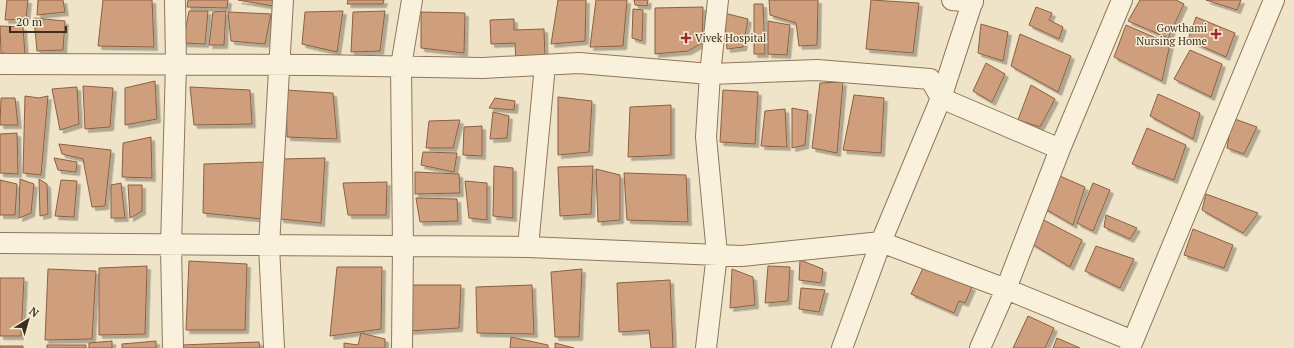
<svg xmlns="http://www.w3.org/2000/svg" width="1294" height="348" viewBox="0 0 1294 348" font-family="'PT Serif',serif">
  <defs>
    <filter id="shadow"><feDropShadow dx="3.5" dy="3.5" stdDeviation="0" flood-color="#0004"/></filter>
  </defs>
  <rect width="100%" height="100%" fill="#f0e4c8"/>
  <path fill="#cf9f7d" stroke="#8d5f41" filter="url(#shadow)" d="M7,0H28L26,19L5,20Z
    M38,0H63L65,12L37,15Z
    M103,0H152L154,47L98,46Z
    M188,0H228L227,8L187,7Z
    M238,0H279V7Z
    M348,0H384L383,4H347Z
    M558,0H586L585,41L551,44Z
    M596,0H627L623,46L590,47Z
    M634,0H648L647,6L635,5Z
    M769,0H818L817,45L799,46L796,23L770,15Z
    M871,0L919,3L913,53L866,49Z
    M1140,0H1176L1184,4L1168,38L1128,21Z
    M1206,0H1241L1237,10Z
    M754,4H763L765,54H754Z
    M703,7L702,43L688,51L655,54V8Z
    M1036,7L1052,13L1049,20L1063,27L1059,39L1029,25Z
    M633,9L643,10L642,41L632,38Z
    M189,11H208L205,44L183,43Z
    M226,11L224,45H209L213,12Z
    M343,11L337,52L302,44L305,12Z
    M385,11L380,51L351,52L353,12Z
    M228,12L271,14L265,44L231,41Z
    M421,12L465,13L464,53L421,48Z
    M724,13L748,19L743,47L727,49Z
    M1196,17L1235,33L1226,57L1188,40Z
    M34,18L65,21L63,50L37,51Z
    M514,19V30L544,29L545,61L516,62L515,43L491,44L490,20Z
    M768,21L790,25L787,55L768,54Z
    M981,24L1008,32L1003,61L978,53Z
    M1126,25L1170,44L1162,81L1114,57Z
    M0,26L23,27L25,55L1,53Z
    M1020,34L1071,56L1058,92L1011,66Z
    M1190,50L1222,64L1211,97L1174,79Z
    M986,63L1005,74L992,102L973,91Z
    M155,81L157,119L125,125V88Z
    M843,82L837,153L812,148L820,83Z
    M1031,85L1055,99L1040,127L1018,120Z
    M83,86L113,88L110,127L85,129Z
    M77,87L79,124L60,130L52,89Z
    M190,87L250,90L252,124L194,125Z
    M286,90L333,93L337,139L287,137Z
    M723,90L758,92L755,144L720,142Z
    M1158,94L1200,113L1193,139L1150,116Z
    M854,95L884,98L881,153L843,150Z
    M25,96L39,98L48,96L41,175L23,173Z
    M558,97L592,101L589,152L558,155Z
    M1,98H15L18,125H0Z
    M495,98L515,101L514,110L489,108Z
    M671,105V155L628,157L630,107Z
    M792,108L808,111L805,145L792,148Z
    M785,109L787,147L761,146L765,111Z
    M493,112L509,116L507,138L490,139Z
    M1232,118L1257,127L1244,154L1227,148Z
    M460,120L453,148H426L429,121Z
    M482,126V156L463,155L464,127Z
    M1147,128L1186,145L1174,180L1132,164Z
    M17,133L18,174L0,173V134Z
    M151,137L152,178L122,177L123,143Z
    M59,144L111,150L105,206L92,207L83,159L62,154Z
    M423,152L457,153L454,172L421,165Z
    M54,158L77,162L76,172L58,170Z
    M325,158L321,223L280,219L283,159Z
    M266,162L263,219L203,213L204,164Z
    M494,166L513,168V218L493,216Z
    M593,166L591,214L560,216L558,167Z
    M596,169L620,175V220L598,222Z
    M415,172L459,174L460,193L415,194Z
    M624,173L686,175L688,222L627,220Z
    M1053,173L1085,187L1073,225L1042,207Z
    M20,179L34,184L31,213L19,218Z
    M39,179L47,184L48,214L40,216Z
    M0,180L17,184L15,215H0Z
    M61,180L77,181L74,217L55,216Z
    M465,181L487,183V220L469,218Z
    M387,182L386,215H348L343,183Z
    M121,183L125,218H111V185Z
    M1093,183L1110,190L1093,231L1077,223Z
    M128,185H142V211L130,218Z
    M1206,194L1258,213L1243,233L1202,210Z
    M416,198L457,199L458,221L420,222Z
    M1106,215L1137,228L1130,239L1104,227Z
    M1038,217L1082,240L1070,267L1029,242Z
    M1193,229L1233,245L1224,268L1184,255Z
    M1096,246L1134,259L1120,288L1085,271Z
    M800,260L823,269L821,283L799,280Z
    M189,261L247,264L245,330H186Z
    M147,266L145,334L99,335V268Z
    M768,266L790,267L788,301L765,303Z
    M924,266L972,287L965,303L959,301L954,313L911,294Z
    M337,267H382L381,329L330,336Z
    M48,269L96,271L92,339L45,340Z
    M582,269L579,337H555L551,272Z
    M732,269L753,277L755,305L730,308Z
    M0,278H24L21,336H0Z
    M670,280L673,348H651L649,330L619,332L617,283Z
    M409,285H461L459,328L408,331Z
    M532,285L534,334L477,333L476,287Z
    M801,288L825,290L819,312L799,309Z
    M1028,316L1054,328L1045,348H1013Z
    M361,333L385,339V348H344V343L358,345Z
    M511,337L548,345V348H510Z
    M1057,338L1080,348H1053Z
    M112,341V348H89V343Z
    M156,341V348H122V344Z
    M259,342L260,348H182L181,345Z
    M555,343L574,348H555Z
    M47,345H86V348H47Z
    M0,346H23V348H0Z"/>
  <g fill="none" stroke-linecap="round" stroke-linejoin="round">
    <defs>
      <path id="street" d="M952,0L973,2
        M0,64L315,65L483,68L579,63L710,74L817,70L930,79L941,98L1060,149
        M0,243L528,247L742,256L881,242L1006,289L1133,341
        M528,247L545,65
        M173,348L171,246L176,64L175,0
        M274,348L269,246L283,0
        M402,348L403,247L401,66L412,0
        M706,348L717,254L706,137L710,74L718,0
        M842,348L881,242L941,98L973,0
        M980,348L1006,289L1060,149L1122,0
        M1130,348L1274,0"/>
    </defs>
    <use href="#street" stroke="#8d765c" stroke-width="22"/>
    <use href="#street" stroke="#faf1dc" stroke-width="20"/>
  </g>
  <g fill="#9e2a2b" stroke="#f7eed8" stroke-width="1.5">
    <path d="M1214 28h4v4h4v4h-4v4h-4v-4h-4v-4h4z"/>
    <path d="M684 32h4v4h4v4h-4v4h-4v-4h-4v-4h4z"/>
  </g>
  <g text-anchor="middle" stroke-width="3" stroke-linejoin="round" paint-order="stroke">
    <g font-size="11" fill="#3d2e20" stroke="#f7eed8" text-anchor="end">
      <text x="1207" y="32">Gowthami<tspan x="1207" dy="13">Nursing Home</tspan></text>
      <text x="695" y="42" text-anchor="start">Vivek Hospital</text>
    </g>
  </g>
  <g transform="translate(28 320) rotate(37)" stroke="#f7eed8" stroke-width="3" paint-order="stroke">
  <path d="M0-3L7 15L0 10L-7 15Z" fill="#3d2e20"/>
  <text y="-6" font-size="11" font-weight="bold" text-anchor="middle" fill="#3d2e20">N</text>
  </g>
  <path d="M10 26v6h56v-6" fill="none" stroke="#3d2e20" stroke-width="2"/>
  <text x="16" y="26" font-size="12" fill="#3d2e20" stroke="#f7eed8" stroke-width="3" paint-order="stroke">20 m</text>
</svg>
